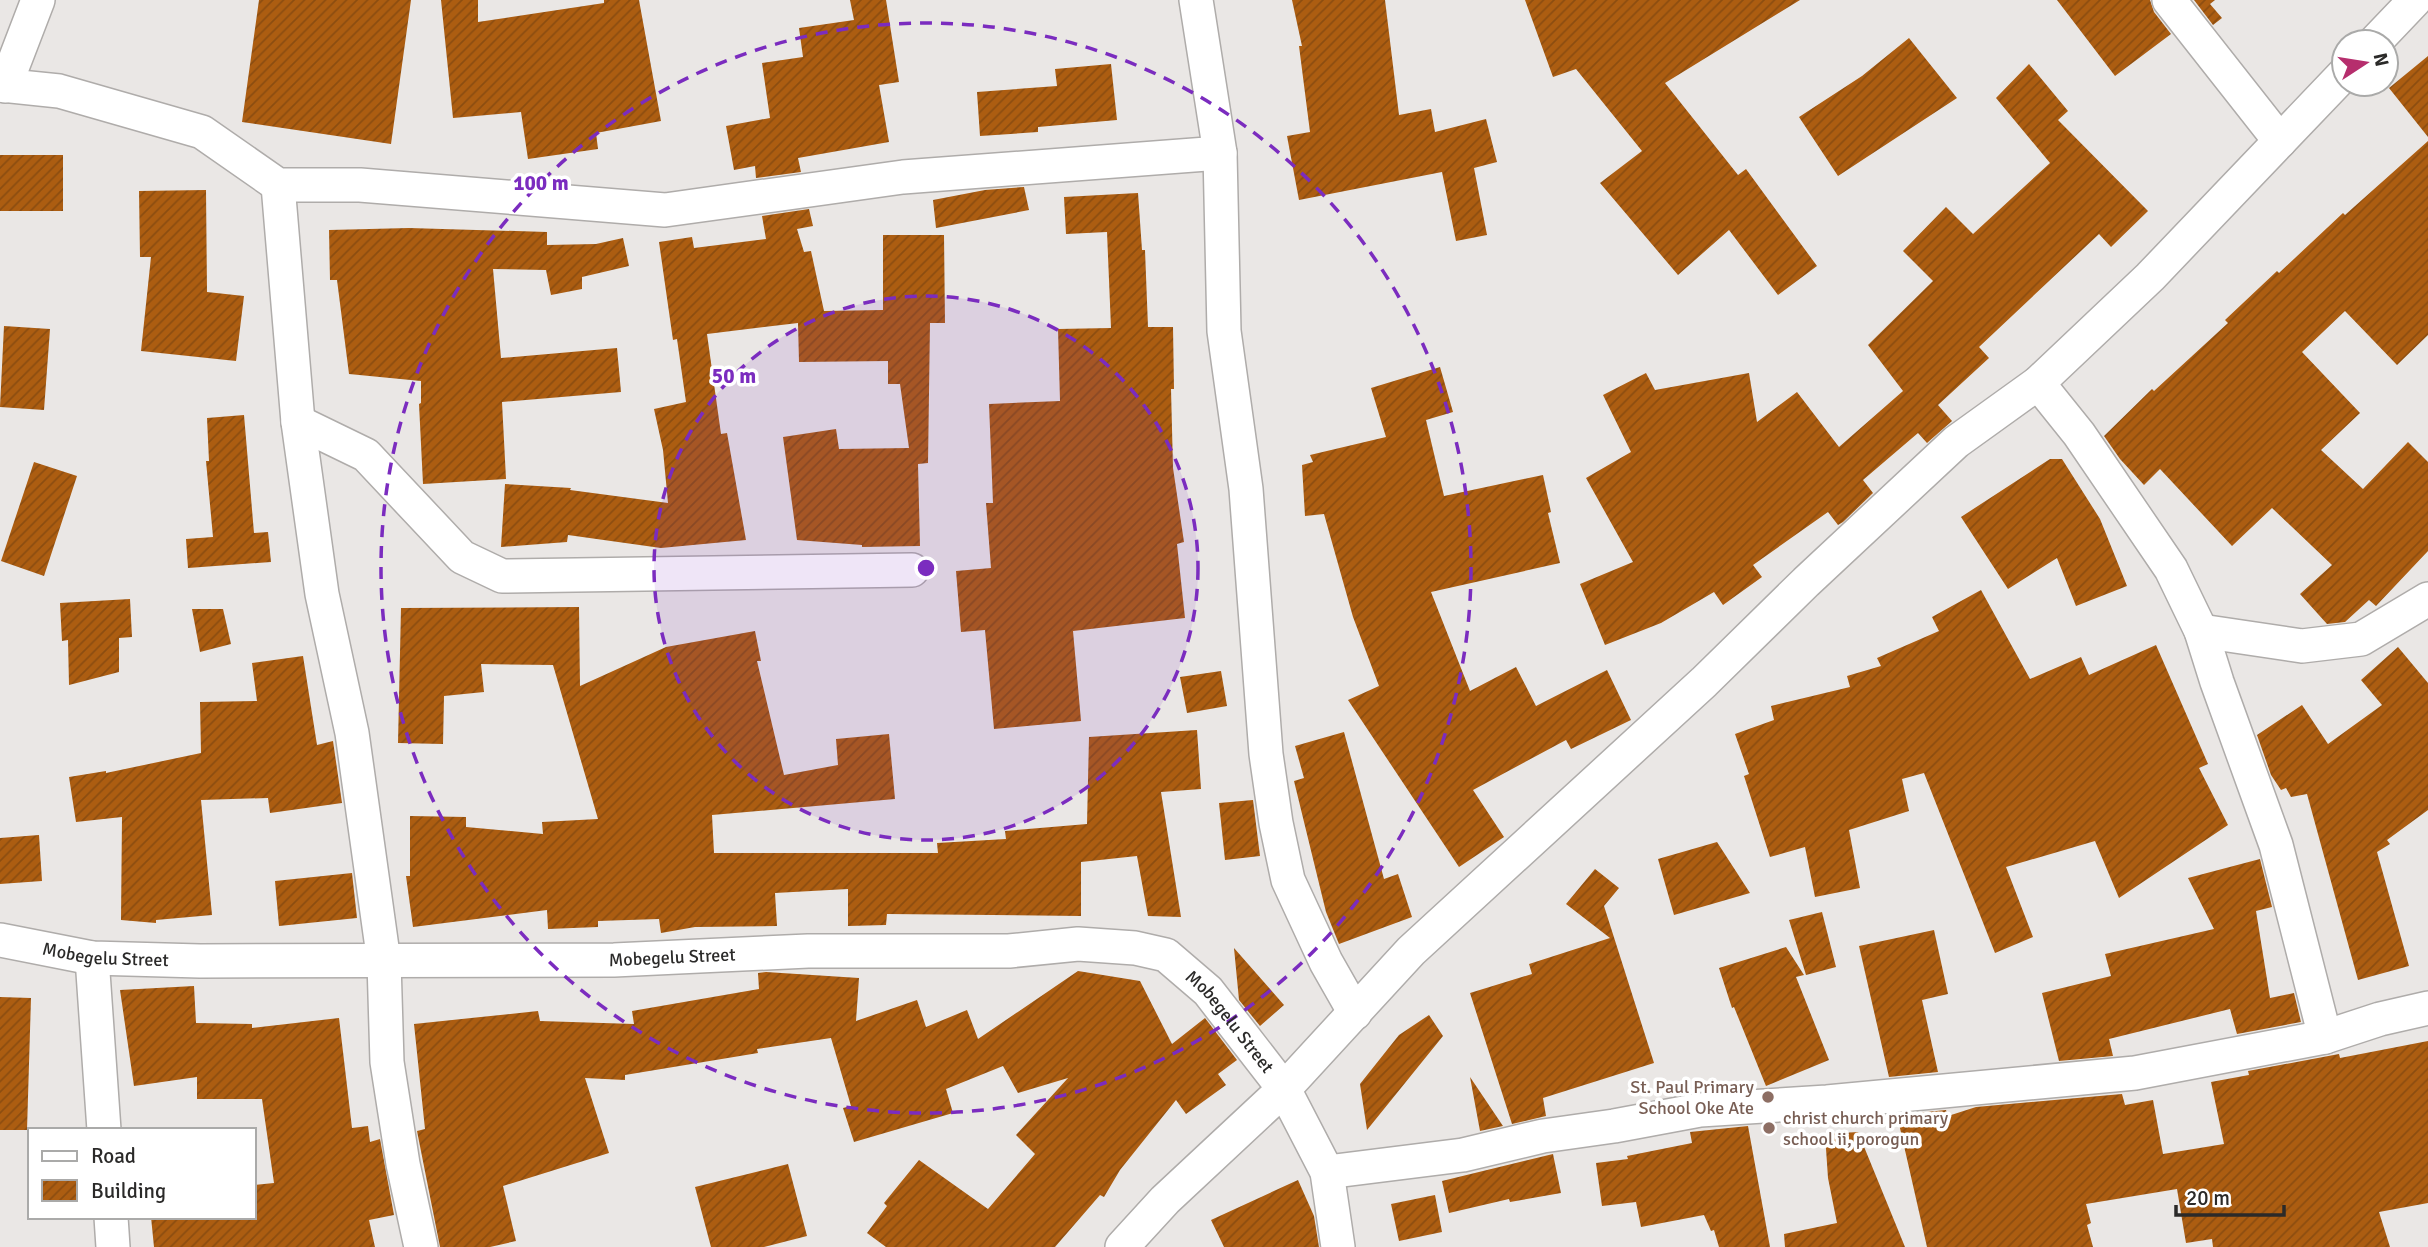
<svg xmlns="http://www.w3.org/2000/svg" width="2428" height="1247" viewBox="0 0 2428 1247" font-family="Signika,sans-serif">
  <defs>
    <pattern id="building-hatch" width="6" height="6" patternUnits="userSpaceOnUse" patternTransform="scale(1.75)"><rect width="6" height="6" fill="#ac5d11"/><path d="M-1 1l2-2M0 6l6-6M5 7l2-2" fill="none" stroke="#8c4d10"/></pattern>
  </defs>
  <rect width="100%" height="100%" fill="#eae7e5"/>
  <path fill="url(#building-hatch)" d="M259,0H411L391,144L242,122Z
    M441,0H478V22L604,3V0H639L661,121L596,133L598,149L528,159L521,112L453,118Z
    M850,0H886L899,82L879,85L889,142L798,158L801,172L756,178L755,166L734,170L726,126L770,118L762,63L803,57L799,28L854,20Z
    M1292,0H1385L1399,115L1431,109L1435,132L1486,119L1497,162L1474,168L1487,235L1456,241L1442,172L1299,200L1287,136L1310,132L1299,46H1302Z
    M1525,0H1800L1665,83L1738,175L1746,169L1817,266L1778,295L1729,230L1678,275L1600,183L1642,151L1576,69L1553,77Z
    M2057,0H2150L2154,12L2171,34L2115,76Z
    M2194,0H2215L2210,4L2222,18L2213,25Z
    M1909,38L1957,98L1838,176L1799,117L1862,76Z
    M2428,56V137L2389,88Z
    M1111,64L1117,120L1038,127V132L980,136L977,92L1057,86L1055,69Z
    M2029,64L2068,111L2058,120L2148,211L2111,247L2099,234L1979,347L1989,358L1938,405L1952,421L1927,443L1918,433L1863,480L1873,493L1843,522L1838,525L1828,512L1753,565L1762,577L1723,605L1714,592L1661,623L1605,645L1580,584L1633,562L1586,478L1631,452L1603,395L1646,373L1655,390L1749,373L1757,422L1797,392L1839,447L1903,391L1868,345L1933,281L1903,251L1946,207L1973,234L2050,163L1996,98Z
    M2428,141V335L2397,365L2345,311L2302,352L2360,413L2321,450L2363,489L2408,442L2428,462V551L2376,606L2369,600L2345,622L2327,624L2300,594L2332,565L2272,508L2232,546L2160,469L2144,485L2120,459L2104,436L2152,389L2154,391L2228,323L2225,320L2277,271L2279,273L2343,213L2345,215Z
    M0,155H63V211H0Z
    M1024,187L1029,210L936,228L933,200L985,190Z
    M206,190L207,292L244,296L236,361L141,351L151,257H140L139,191Z
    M1138,193L1142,250H1145L1148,327H1173L1174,389H1171L1173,468L1184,542L1177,544L1185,618L1073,631L1081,721L994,729L985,630L961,632L956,571L991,568L986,503H993L989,404L1060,401L1058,329L1111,328L1107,232L1066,234L1064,197Z
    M809,209L813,226L797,229L804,252L811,251L824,311L883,310V235H944L945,323H930L928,463L918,464L920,546L862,547V545L797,540L783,437L836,429L839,449L909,448L900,384H888V361L799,362L798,323L707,334L721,434L727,433L746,540L661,548L568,535L567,542L501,547L505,484L571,488L570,490L668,503L663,450L654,409L686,402L677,339L673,340L659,242L692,237L694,248L766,239L762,216Z
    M409,228L547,232V245L596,244L623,238L629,266L582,277V289L551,295L546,270L493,269L501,358L617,348L621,392L502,402L506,479L423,484L419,404L421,403V381L349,374L337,280H330L329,230Z
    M4,326L50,329L44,410L0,407Z
    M1440,367L1453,412L1426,420L1444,496L1543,475L1551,512L1548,513L1560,563L1431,592L1470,691L1516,667L1536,706L1607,670L1631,720L1571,749L1566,740L1473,790L1504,837L1459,867L1348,700L1379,686L1353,617L1324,514L1305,516L1302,465L1313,462L1310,455L1386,437L1371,388Z
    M244,415L254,533L268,532L271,562L188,568L186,539L213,537L206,461H209L207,418Z
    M2050,459H2062L2100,519L2127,586L2076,606L2057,558L2008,589L1961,517Z
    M34,462L77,476L44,576L1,561Z
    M1981,590L2030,679L2081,657L2089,675L2156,645L2208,764L2199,768L2228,825L2119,898L2095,841L2006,867L2033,937L1995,953L1924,773L1902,779L1909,811L1849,830L1860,888L1815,897L1805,847L1770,857L1744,776L1749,774L1735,734L1774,720L1771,706L1850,687L1847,676L1881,666L1877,658L1939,631L1932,617Z
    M130,599L132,637L119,638V672L69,685L68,640L62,641L60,603Z
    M579,607L580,686L666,647L755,631L761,661H757L784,775L838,765L836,739L889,734L895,799L712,815L714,853H938L937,843L1006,839L1005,831L1087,824L1089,737L1197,730L1201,789L1161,792L1181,917L1148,916L1137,856L1081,862V916L887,914L886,925L848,926V889L775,893L777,926L695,927L661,933L659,919L598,921V927L548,929L547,910L413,927L406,876H410V816L466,817V827L543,834L542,822L598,819L553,665L481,664L484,692L444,696L443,744L398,743L401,608Z
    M192,609H223L231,644L200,652Z
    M2398,647L2428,683V810L2387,840L2390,844L2377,852L2409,966L2358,980L2307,794L2291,797L2286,788L2281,790L2271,775L2257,735L2302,705L2328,744L2382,705L2361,680Z
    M303,656L317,745L333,741L342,803L270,813L268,798L201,800L212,915L156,920V923L121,920L122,817L76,822L69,777L106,771V773L201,753L200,702L257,701L252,663Z
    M1221,671L1227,706L1187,713L1180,677Z
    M1344,732L1384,879L1398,874L1412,917L1339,944L1326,912L1294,781L1304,778L1295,746Z
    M1253,800L1260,856L1225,860L1219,803Z
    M39,835L42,881L0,884V838Z
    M1717,842L1750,893L1674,915L1658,859Z
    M2260,859L2272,907L2256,911L2270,998L2294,993L2301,1022L2237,1034L2230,1009L2109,1039L2113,1056L2059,1061L2042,993L2111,976L2105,954L2214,929L2188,878Z
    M1595,869L1619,888L1604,906L1654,1063L1543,1098L1546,1116L1512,1124L1470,993L1532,974L1529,964L1610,938L1566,904Z
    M352,873L357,918L279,926L275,881Z
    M1822,912L1836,967L1806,975L1789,920Z
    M1934,930L1948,994L1922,1000L1938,1072L1889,1077L1859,946Z
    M1786,947L1804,975L1796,977L1829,1060L1766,1086L1734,1007L1732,1008L1719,968Z
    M1234,948L1284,1005L1260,1026L1239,1000Z
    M1078,971L1140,981L1172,1044L1205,1018L1237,1060L1218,1074L1226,1085L1186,1114L1176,1100L1120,1170L1104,1197L1100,1195L1055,1247H886L867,1233L887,1206L884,1203L919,1160L988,1209L1035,1154L1016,1135L1068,1078L1018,1093L1003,1066L946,1089L953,1113L854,1142L843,1108L851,1106L831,1038L757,1049L758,1053L625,1075V1080L585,1078L609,1153L503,1186L516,1241L490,1247H440L417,1131L425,1129L414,1024L538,1011L540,1021L634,1024L632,1011L759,989L758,973L766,972L859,978L856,1021L917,1000L926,1027L967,1010L978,1039Z
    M194,986L196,1023L252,1024V1028L339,1018L352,1128L368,1126L370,1142L380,1139L394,1215L369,1220L375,1247H154L151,1217H254V1185L274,1183L262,1099H197V1077L134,1086L120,990Z
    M0,997L31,998L27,1130H0Z
    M1429,1015L1443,1036L1367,1130L1360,1084L1399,1035Z
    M2428,1041V1203L2379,1212L2390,1247H2213L2212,1239L2186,1243L2177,1189L2086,1204L2091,1223L2087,1225L2093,1247H1927L1897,1115L1946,1110L1948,1116L1976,1107L2122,1094L2125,1105L2153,1100L2163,1154L2224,1144L2211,1082L2249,1075L2248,1071L2339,1054L2340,1058Z
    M1470,1077L1503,1126L1480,1131Z
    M1748,1126L1770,1247H1719L1714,1230L1711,1231L1704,1215L1641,1227L1636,1202L1602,1206L1596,1163L1628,1159L1627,1156L1692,1143L1690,1132Z
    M1858,1132L1905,1247H1785L1784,1234L1837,1223L1828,1178L1825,1134Z
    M1553,1154L1561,1193L1510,1202L1509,1199L1449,1213L1442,1181Z
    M788,1164L807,1236L764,1247H711L695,1187Z
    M1298,1180L1314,1216L1319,1247H1224L1211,1220Z
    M1435,1195L1442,1232L1399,1241L1391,1204Z"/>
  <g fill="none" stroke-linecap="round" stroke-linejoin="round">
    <defs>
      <g id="street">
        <path d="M1196,0L1220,153L1224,331L1246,489L1266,754L1276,823L1288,880L1326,962L1355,1013"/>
        <path d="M2169,0L2280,141"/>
        <path d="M2375,42L2415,0"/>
        <path d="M0,85L59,91L202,132L278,185H360L665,210L903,177L1220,153"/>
        <path d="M5,86L38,0"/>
        <path d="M278,185L298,422L322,594L352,733L384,962L387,1062L403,1164L421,1247"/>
        <path d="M2038,383L2079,434L2171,569L2201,631L2217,682L2276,845L2325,1037"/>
        <path d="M298,422L366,455L462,557L502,576L912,570"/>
        <path d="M2201,631L2302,646L2361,639L2428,599"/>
        <path id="s1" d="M0,940L92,958L200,961L614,960L808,951H1009L1078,944L1135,948L1166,955L1208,991L1284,1089L1327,1172L1338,1247"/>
        <path d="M92,958L104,1130"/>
        <path d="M1327,1172L1463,1155L1543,1136L1614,1126L1700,1110L1827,1102L2135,1073L2325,1037L2380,1019L2428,1008"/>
        <path d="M111,1217L113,1247"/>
        <path d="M1122,1247L1165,1200L1284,1089L1411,951L1704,682L1806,582L1956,442L2038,383L2150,277L2344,74"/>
      </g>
    </defs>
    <use href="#street" stroke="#afacaa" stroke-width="36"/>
    <use href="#street" stroke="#fff" stroke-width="33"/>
  </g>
  <circle cx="926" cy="568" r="272" fill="#7b2cbf" fill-opacity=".12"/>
  <g fill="none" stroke="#7b2cbf" stroke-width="3.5" stroke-dasharray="12 9">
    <circle cx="926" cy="568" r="272"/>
    <circle cx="926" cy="568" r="545"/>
  </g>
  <g fill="#8d6e63" stroke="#fff" stroke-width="2.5">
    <circle cx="1768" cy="1097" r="7"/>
    <circle cx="1769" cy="1128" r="7"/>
  </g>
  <g text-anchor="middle" stroke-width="7" stroke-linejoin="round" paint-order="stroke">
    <g font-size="18" fill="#2b2a29" stroke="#fff">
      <text dy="6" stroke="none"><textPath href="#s1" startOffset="107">Mobegelu Street</textPath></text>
      <text dy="6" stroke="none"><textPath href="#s1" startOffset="674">Mobegelu Street</textPath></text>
      <text dy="6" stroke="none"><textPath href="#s1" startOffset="1262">Mobegelu Street</textPath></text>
    </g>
    <g font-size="18" fill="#785e54" stroke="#fff" text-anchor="end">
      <text x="1754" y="1093">St. Paul Primary<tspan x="1754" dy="21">School Oke Ate</tspan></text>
      <text x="1783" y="1124" text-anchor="start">christ church primary<tspan x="1783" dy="21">school ii, porogun</tspan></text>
    </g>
  </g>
  <circle cx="926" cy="568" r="10" fill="#7b2cbf" stroke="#fff" stroke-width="3.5"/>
  <g font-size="21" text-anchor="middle" font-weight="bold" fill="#7b2cbf" stroke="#fff" stroke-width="7" stroke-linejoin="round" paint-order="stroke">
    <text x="541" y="190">100 m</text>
    <text x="734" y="383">50 m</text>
  </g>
  <rect x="28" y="1128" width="228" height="91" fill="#ffffff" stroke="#aaaaa9" stroke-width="2"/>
  <rect x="42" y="1151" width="35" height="10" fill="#ffffff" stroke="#aaaaa9" stroke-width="2"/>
  <text x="91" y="1163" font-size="21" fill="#2b2a29">Road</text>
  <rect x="42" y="1180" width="35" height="21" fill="url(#building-hatch)" stroke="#aaaaa9" stroke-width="2"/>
  <text x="91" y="1198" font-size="21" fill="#2b2a29">Building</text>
  <g transform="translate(2365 63) rotate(78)"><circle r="33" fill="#ffffff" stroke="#aaaaa9" stroke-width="2"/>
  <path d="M0-5L12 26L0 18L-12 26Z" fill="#b62e6d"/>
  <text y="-10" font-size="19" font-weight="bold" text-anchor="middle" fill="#2b2a29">N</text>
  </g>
  <path d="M2176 1205v10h108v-10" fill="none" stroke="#2b2a29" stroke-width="3.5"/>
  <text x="2186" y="1205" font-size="21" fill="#2b2a29" stroke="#ffffff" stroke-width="5" paint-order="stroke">20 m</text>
</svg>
